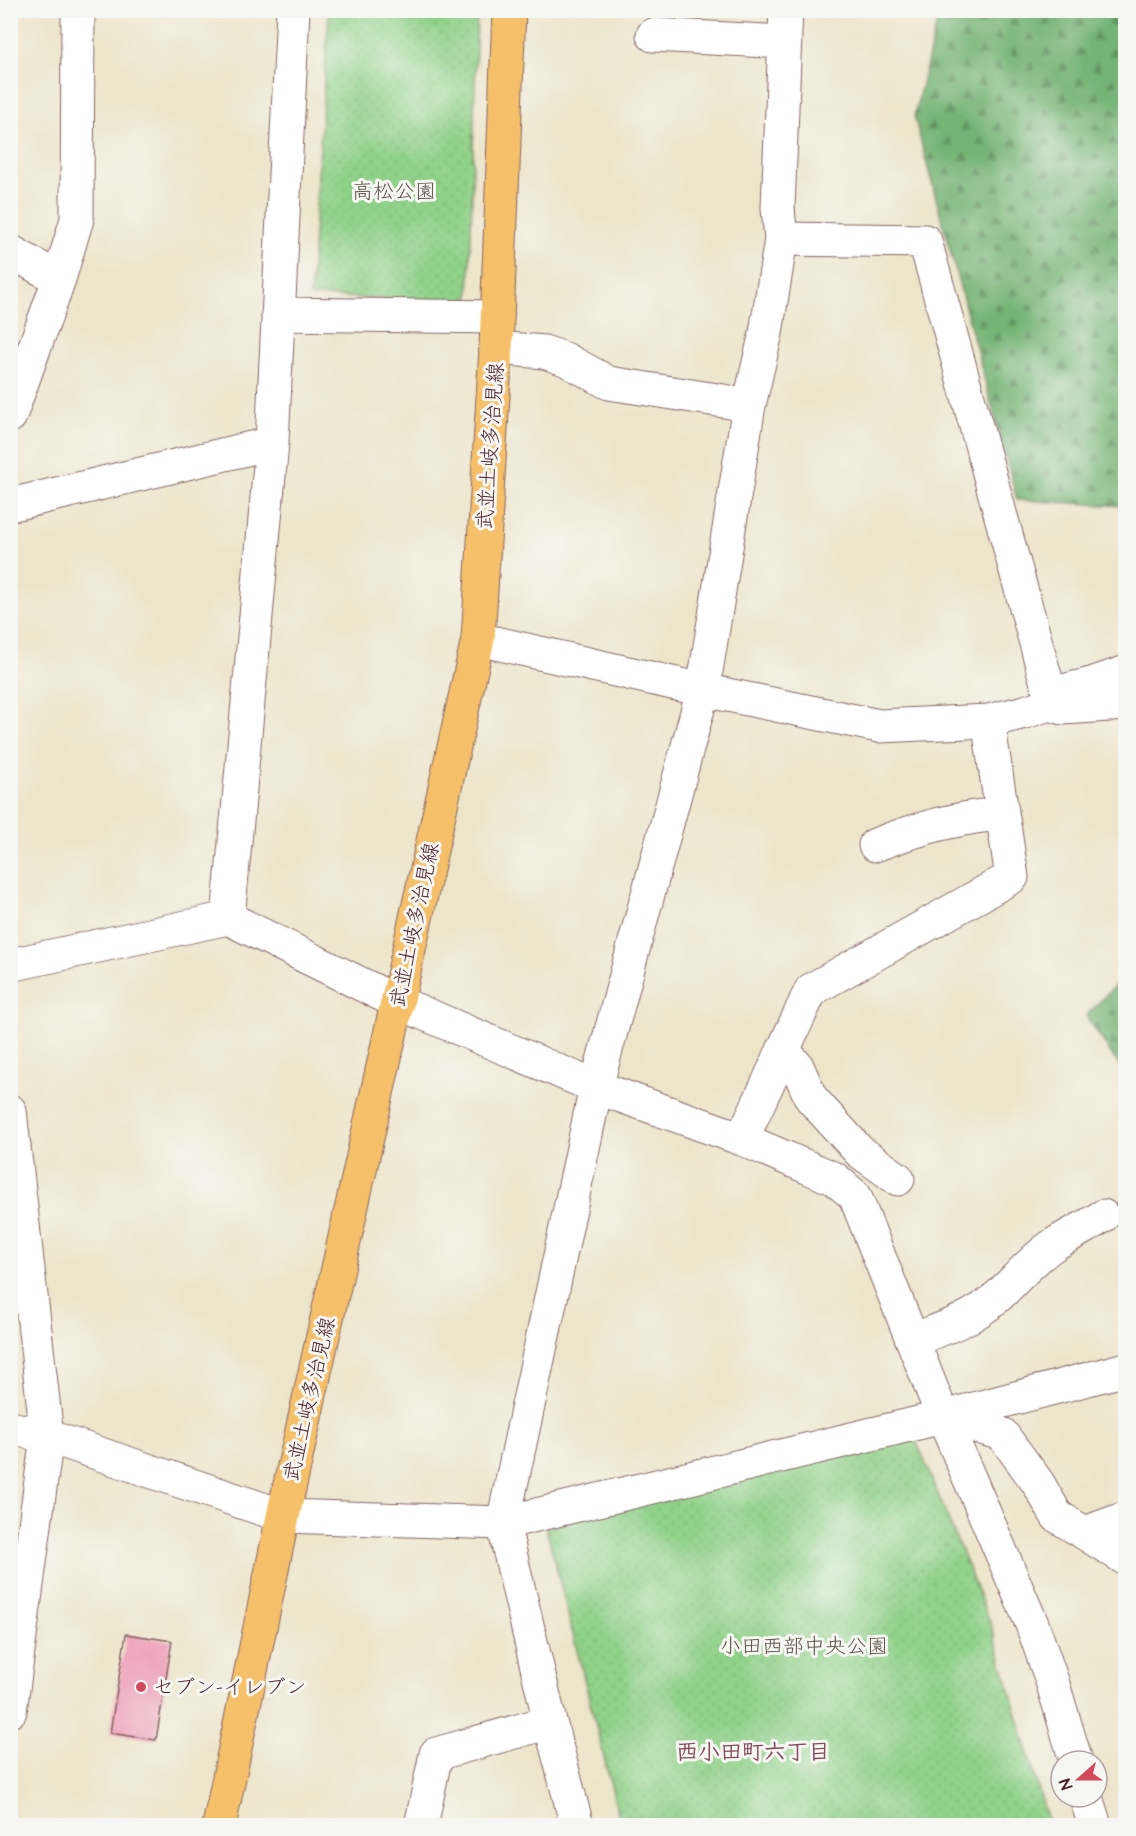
<svg xmlns="http://www.w3.org/2000/svg" width="1136" height="1836" viewBox="0 0 1136 1836" font-family="'Architects Daughter','Klee One',sans-serif">
  <defs>
    <pattern id="grass-dots" width="8" height="8" patternUnits="userSpaceOnUse" patternTransform="scale(1.5)"><rect width="8" height="8" fill="#90d289"/><path d="M2 2h.1M6 6h.1" fill="none" stroke="#7eb476" stroke-width="1.8" stroke-linecap="round"/></pattern>
    <pattern id="forest-firs" width="22" height="20" patternUnits="userSpaceOnUse" patternTransform="scale(1.5)"><rect width="22" height="20" fill="#74b475"/><path d="M5 1l3.5 6h-7zM16 11l3.5 6h-7z" fill="#619260"/></pattern>
  </defs>
  <rect width="100%" height="100%" fill="#f6f6f2"/>
  <filter id="ink" filterUnits="userSpaceOnUse"><feTurbulence type="fractalNoise" baseFrequency=".0167" numOctaves="2"/><feDisplacementMap in="SourceGraphic" scale="12" xChannelSelector="R" yChannelSelector="G"/><feConvolveMatrix kernelMatrix="1 2 1 2 8 2 1 2 1" color-interpolation-filters="sRGB"/></filter>
  <filter id="wash" filterUnits="userSpaceOnUse"><feTurbulence type="fractalNoise" baseFrequency=".008" numOctaves="4" result="noise"/><feDisplacementMap in="SourceGraphic" scale="24" xChannelSelector="R" yChannelSelector="G"/><feGaussianBlur stdDeviation="1.35" result="paint"/><feColorMatrix in="noise" values="0 0 0 0 0 0 0 0 0 0 0 0 0 0 0 0 0 1.4 0 .05"/><feComposite in="paint" operator="in"/></filter>
  <g filter="url(#wash)">
    <rect width="100%" height="100%" fill="#ede5ca"/>
    <path fill="url(#grass-dots)" stroke="#6d785a" stroke-width="1.5" d="M329,11H477L469,301L310,296Z
      M913,1433L990,1622L1049,1825H621L546,1527Z"/>
    <path fill="url(#forest-firs)" stroke="#5f6a50" stroke-width="1.5" d="M940,10L1125,11V506L1017,500L914,116Z
      M1125,975V1074L1086,1016Z"/>
    <g id="blocks">
      <path fill="#ed9fb9" d="M126,1634L172,1641L156,1740L110,1733Z"/>
    </g>
  </g>
  <g filter="url(#ink)">
    <use href="#blocks" fill-opacity="0" stroke="#836463" stroke-width="1.5"/>
    <g fill="none" stroke-linecap="round" stroke-linejoin="round">
      <defs>
        <path id="minor" d="M653,35L785,42
          M10,251L59,279
          M278,314L497,317
          M496,348L544,352L565,359L609,383L749,405
          M10,416L59,279L77,219L78,10
          M10,505L272,443
          M478,639L703,690L879,726L988,721L1025,712L1049,704L1050,694L925,241L781,239
          M1050,694L1091,684L1126,672
          M1050,704L1063,708L1126,704
          M875,845C916,829 958,817 1002,814
          M228,918L272,443L293,10
          M10,965L228,918L397,1002L596,1087L742,1139L835,1179L855,1196L943,1417L1032,1624L1052,1681L1076,1761
          M783,1050L797,1066L811,1098L859,1151L898,1179
          M10,1111L47,1436L10,1711
          M742,1139L811,990L1012,877L988,721
          M913,1340C941,1329 971,1320 995,1299C1014,1282 1030,1261 1052,1246C1068,1235 1087,1227 1103,1216
          M943,1417L1002,1434L1038,1483L1057,1516L1126,1559
          M10,1428L47,1436L283,1516L503,1523L943,1417L1126,1369
          M1085,1533L1126,1518
          M1086,1797L1095,1826
          M421,1826L436,1754L550,1722
          M577,1826L550,1722L503,1523L596,1087L703,690L749,405L766,333L781,239L778,208L786,10"/>
        <path id="major" d="M219,1826L283,1516L478,639L496,348L509,10"/>
      </defs>
      <use href="#minor" stroke="#836463" stroke-width="35"/>
      <use href="#major" stroke="#836463" stroke-width="35"/>
      <use href="#minor" stroke="#fff" stroke-width="33"/>
      <use href="#major" stroke="#f6c06b" stroke-width="33"/>
    </g>
  </g>
  <circle fill="#d1495b" stroke="#f6f6f2" stroke-width="2" cx="141" cy="1687" r="6"/>
  <g text-anchor="middle" stroke-width="6" stroke-linejoin="round" paint-order="stroke">
    <g font-size="21" fill="#5f5547" stroke="#f6f6f2">
      <text x="394" y="198">高松公園</text>
      <text x="804" y="1653">小田西部中央公園</text>
    </g>
    <g font-size="21" fill="#4a1f2b" stroke="#f6f6f2">
      <text transform="translate(490 446) rotate(-86)" y="7">武並土岐多治見線</text>
      <text transform="translate(414 925) rotate(-78)" y="7">武並土岐多治見線</text>
      <text transform="translate(309 1399) rotate(-77)" y="7">武並土岐多治見線</text>
    </g>
    <g font-size="21" fill="#4a1f2b" stroke="#f6f6f2" text-anchor="start">
      <text x="153" y="1694">セブン-イレブン</text>
    </g>
    <g font-size="22" font-weight="bold" fill="#834c5d" stroke="#f6f6f2">
      <text x="753" y="1759">西小田町六丁目</text>
    </g>
  </g>
  <rect width="1136" height="1836" fill="none" stroke="#f6f6f2" stroke-width="36"/>
  <g transform="translate(1079 1779) rotate(249)"><circle r="28" fill="#f6f6f2" stroke="#b1a0a2" stroke-width="1.5"/>
  <path d="M0-4.5L10 22L0 15L-10 22Z" fill="#d1495b"/>
  <text y="-9" font-size="16" font-weight="bold" text-anchor="middle" fill="#4a1f2b">N</text>
  </g>
</svg>
